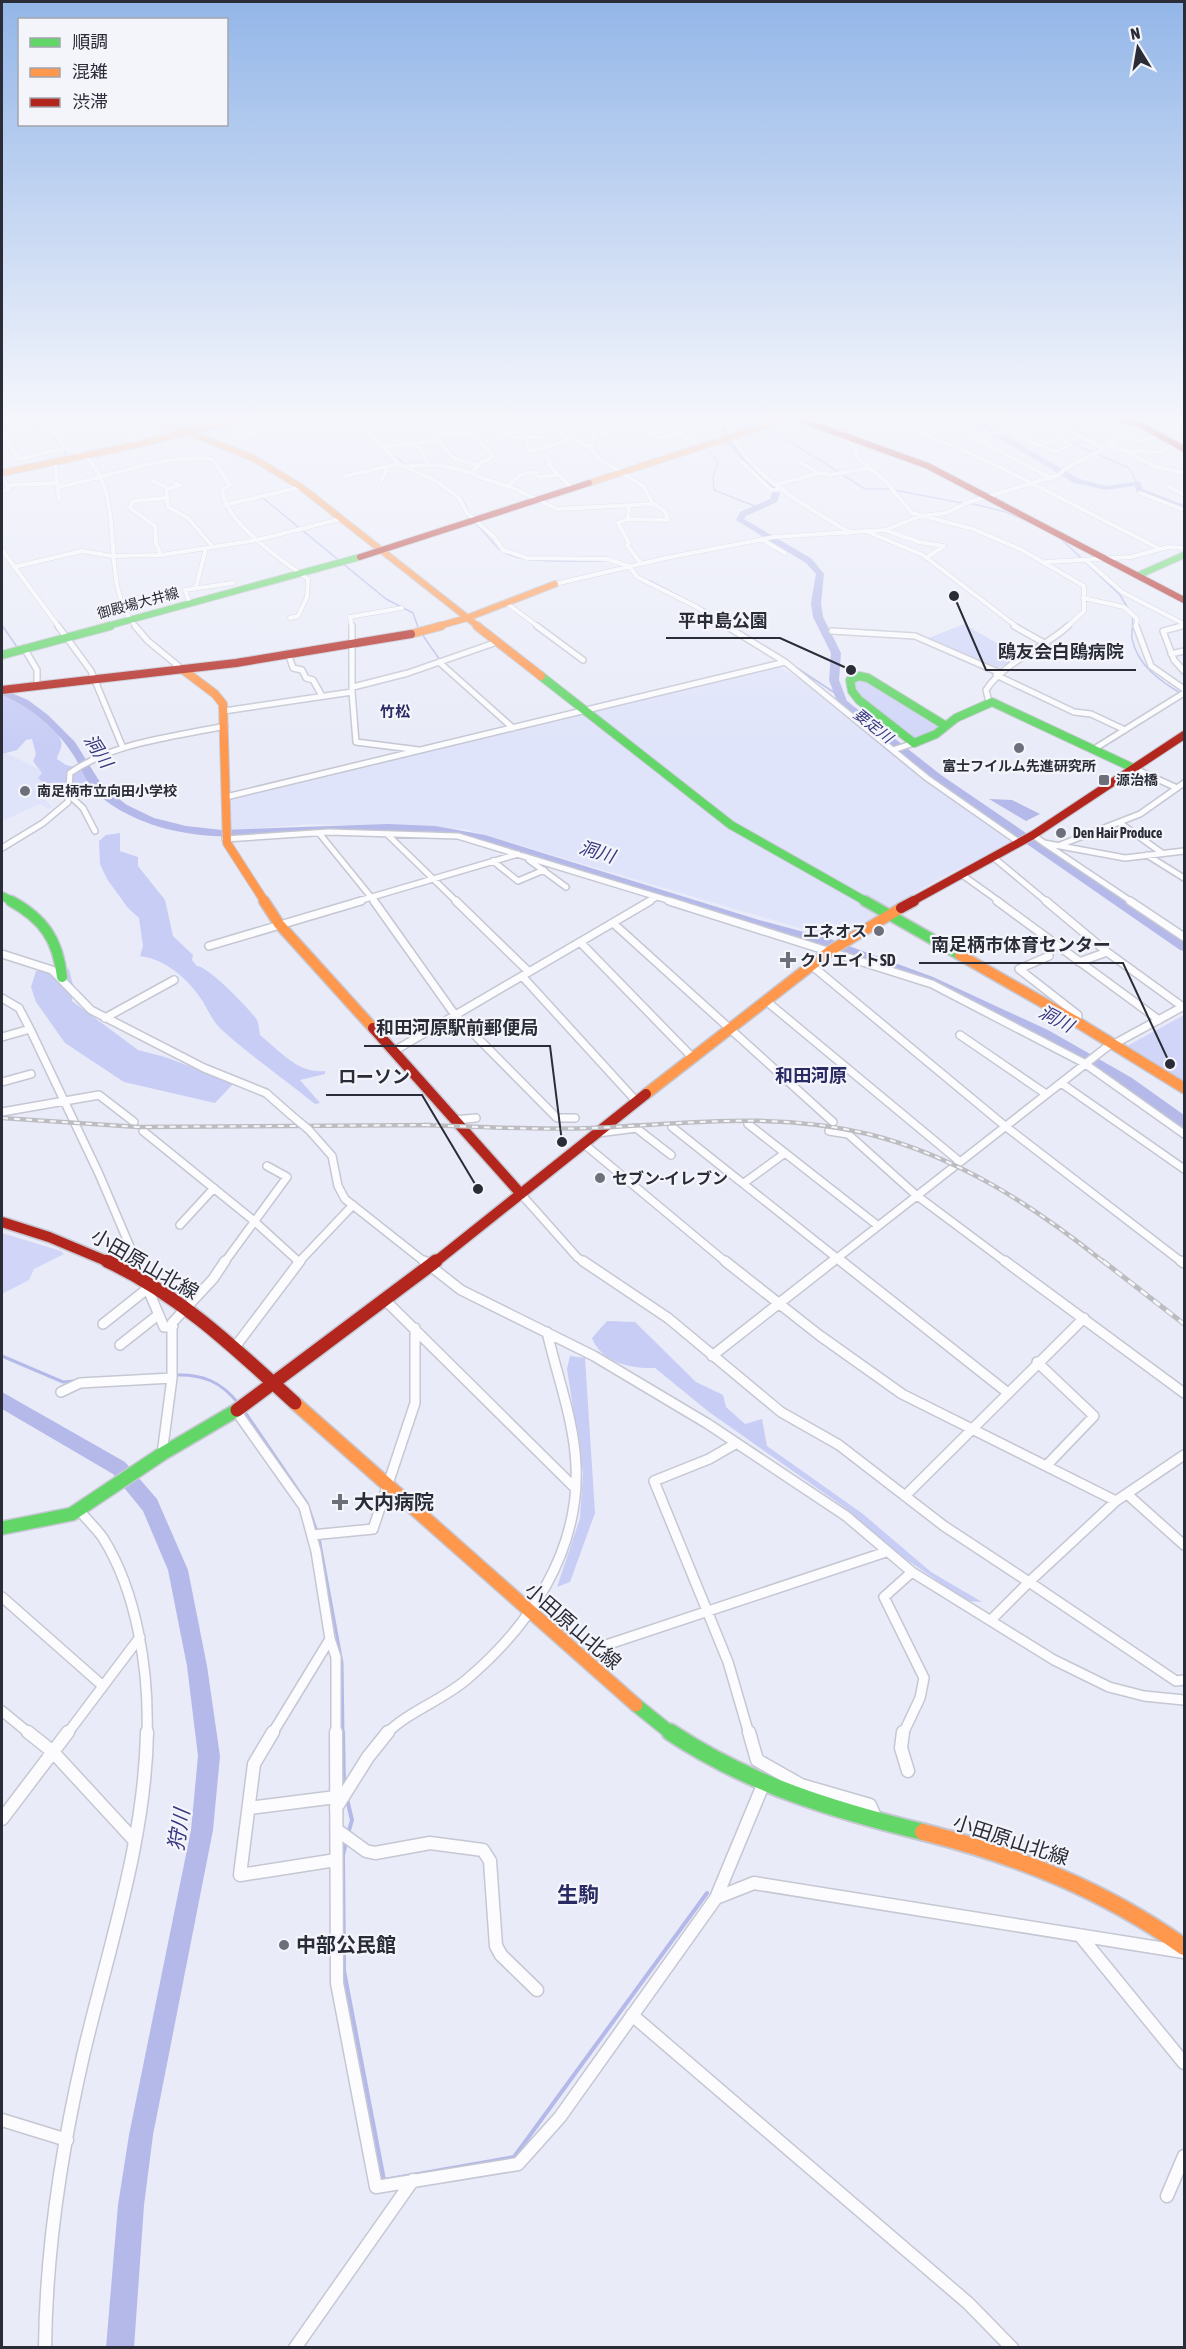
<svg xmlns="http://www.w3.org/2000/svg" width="1186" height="2349" viewBox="0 0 1186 2349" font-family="'Asap Condensed','Noto Sans JP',sans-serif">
  <rect width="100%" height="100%" fill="#e9ebf8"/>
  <path fill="#e0e4fa" d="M779,666L817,690L826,701L929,782L1014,842L944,876L837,939L465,829L306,824L231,831V799L233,797Z
    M2,751L41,770L51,784L44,798L52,807L48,809L40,804L2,821Z"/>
  <path fill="#d1d6f8" d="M964,624L1021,657L995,669L929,638Z
    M862,679L941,724L940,729L913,738L862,699L855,691L854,682Z
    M1184,1015V1082L1127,1046Z
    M2,1233L61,1251L64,1254L34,1269L29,1280L2,1294Z"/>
  <path fill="#c8cdf6" d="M2,695C18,700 56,724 61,741C63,748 58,753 57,759L66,765L84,769L89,780L66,791L60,797L50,798L42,795L46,785L38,778L42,773L33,761L36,754L32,739L26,740L17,750L2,754Z
    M120,833V851L138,857V866L165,900L173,936L193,955L192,960L197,966C209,967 246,1006 255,1017C259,1021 259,1030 260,1035C280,1051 298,1074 325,1071V1074L300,1080L320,1103L315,1104C284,1079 252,1057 222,1030C211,1020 208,1008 199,996C186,977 164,959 140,956L143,946L139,918L128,908L107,879L100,864L99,841L106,835Z
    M57,965L69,969L73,985L72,1001L138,1050L165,1057L234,1083L215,1103L124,1082L65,1043L36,1002L31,987L36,971Z
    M607,1321L635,1322L696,1382L723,1395L726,1407L745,1424L762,1419L767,1446L863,1514L931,1572L982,1602L967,1601L897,1553L844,1507L709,1412L655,1368C631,1369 601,1362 592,1338Z
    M570,1356L585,1358L595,1513L570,1582L557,1587L580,1518L583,1473L567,1369Z"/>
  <path fill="#b4b9e9" d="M989,799L1012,800L1040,814L1026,821Z"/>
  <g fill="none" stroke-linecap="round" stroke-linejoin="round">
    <path stroke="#b4b9e9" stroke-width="1.5" d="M21,416L58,441
      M657,416L676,430
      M728,416L744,424L761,425
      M1010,416L1034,419
      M1052,420L1074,425L1091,440L1074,444L1129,468L1137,483
      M769,429L811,455
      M63,448L67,458
      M706,449L718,461L713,478L714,490L757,507
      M392,454L405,464
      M815,457L865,489H890
      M894,490L962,503
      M263,498L386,599L413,613L419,630L440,660
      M461,498L466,506
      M969,503L1006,512L1026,521
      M465,513L470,519
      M475,523C484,531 489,539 497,547C515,566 575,560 601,561
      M1059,537L1120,595L1129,610
      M650,581L704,609L752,639
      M1132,615C1134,623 1131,631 1132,639C1138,666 1160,681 1182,694
      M2,625L17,647
      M797,668L838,695"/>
    <path stroke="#b4b9e9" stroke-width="3" d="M2,1356L63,1382L74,1381
      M176,1375C203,1374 221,1382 238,1403
      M245,1412L307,1503L317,1532
      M319,1538L342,1663L343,1734"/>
    <path stroke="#b4b9e9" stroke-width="4" d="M343,1732L344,1785
      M347,1799L352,1820L348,1834
      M346,1843L343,1855L344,1971L384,2180L514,2157L707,1893"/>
    <path fill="#b4b9e9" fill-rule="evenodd" d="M716,416H722L731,439L780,493L777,502L746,516L744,519L812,559L824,574L821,603L823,617L841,653L839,680L847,701L941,775L1184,941V951L1180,950L933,779L838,704L829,680L831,653L813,617L811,603L816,574L806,563L736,520L740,512L770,499L772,493L725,441Z
      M962,416H971L1080,479L1106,486L1140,481L1143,489L1184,505V510L1137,492L1134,486L1106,490L1074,483Z
      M2,689L28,700L48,715L75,742L103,787L127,805L154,818L186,826L222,830L388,824L435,826L485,835L759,920L830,939L933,977L1048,1030L1132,1078L1184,1115V1127L1179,1126L1122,1086L1038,1036L923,983L822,945L751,926L479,840C426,830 373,831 320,833C260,836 197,844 140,820C124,813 107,804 95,791C85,781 81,767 74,756C57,729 31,707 2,695Z
      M2,1392L125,1462L157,1499L188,1570L207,1666L220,1756L213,1830L153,2135L144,2205L134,2348H106L118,2205L129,2135L191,1830L198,1756L187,1666L168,1570L143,1511L113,1474L2,1409Z"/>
    <defs>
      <path id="street-far4" d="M25,416C35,422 48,428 57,436C60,439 62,444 65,447C70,452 80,452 86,457C130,500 96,581 136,627
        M95,416L132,436L140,444
        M304,416L323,436
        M332,416L349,431
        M353,416L399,464L436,481L459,498L467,513L494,537L503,550L527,558L608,559L630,567L637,577L695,606L729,627
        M382,416L393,425L431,421
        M429,416L434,423L519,416
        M516,416L588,446
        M564,416L585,419L600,416
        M581,416L594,435L592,445L588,446L601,460L643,486L653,504L665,511L668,520L628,519
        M696,416L707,426L724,425
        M725,416C734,468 808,508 851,533
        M884,416L1000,467L1160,549
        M926,416L959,429L1052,479
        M1028,416L1049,420
        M1049,416V420L1103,449
        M1064,416L1069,421
        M1166,416L1184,423
        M597,417L600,420L627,416
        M434,423L432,434L455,459L478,465
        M665,424L673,423L684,433
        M491,426L507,437H541
        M363,427L390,424
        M493,428L467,432L482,443L493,457L482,462L473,471L476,476L513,488L557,509L653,504
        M499,428L532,422
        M591,428L656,418
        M647,432L659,437L678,435
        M2,433L19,459L66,448
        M648,433L671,429L695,442
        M503,434L527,429L522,425
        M844,434L842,437L855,448L858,458L886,482L912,513L973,529L1022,550L1084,586V611L1067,627
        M435,435L467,432
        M594,435L666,424L652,416
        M1116,435L1141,441L1158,436
        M976,437L1009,431L1054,452L1070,445
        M526,440L530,451H533L572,439
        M219,443L305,416
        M411,444L419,447L428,465
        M1042,444L1060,439L1070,445
        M1110,446L1128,452L1153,466L1184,473
        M382,447L440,440
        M1130,451L1160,452L1172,445
        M55,462L59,500
        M742,462L771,490L784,489
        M801,463L819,473
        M1183,463L1184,460
        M407,466L441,465L474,474
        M559,475L572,489
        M345,476L399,464
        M2,477L9,489L2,491
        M539,477L559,475L548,465L551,463L546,456
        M151,480L166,487L168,507L188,518L212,546
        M381,481L387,469
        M778,484L821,473L829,475L870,468
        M9,485L58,483
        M508,486L520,475L534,472L541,479
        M1168,486L1184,495
        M58,487C108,478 160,454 212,459L230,485L223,489C220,519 285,563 308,579L307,597L298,616L290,618
        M167,489L180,485L176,483
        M1140,493L1184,510
        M225,505L301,487
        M629,505L628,519L618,523L629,543L627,545L641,564
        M885,530L919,542L944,546
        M868,532L923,555L1017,627
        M761,539L785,553
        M2,550L59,627
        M161,555L156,543L155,526L130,508L133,501L165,498
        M926,558L944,546
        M1087,561L1122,592L1184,624
        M1046,562L1131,557L1168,547L1184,548
        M14,567L82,551L112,556L161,555L257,540L340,519
        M555,584L666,558L774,537L885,530L921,516L946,513L969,502L1059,475L1066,468L1110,446L1117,432L1127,424L1165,416
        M196,587L206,548
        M1083,598L1124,607L1137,619L1136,627
        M505,602L539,627
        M190,604L185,590L233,583
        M352,627L350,617L402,608
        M1177,627L1184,625"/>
      <path id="street-far3" d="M58,626L91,671L123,748
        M135,626L148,641L182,669
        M352,626V692L356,742L419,750
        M537,626L583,660
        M726,626L785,662L927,778L1020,843
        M1014,626L1046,644
        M1136,626L1151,666L1184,689
        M1182,626L1163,631L1174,660L1184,671
        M832,631L915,636L1000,673
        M24,648L37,670V686
        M288,653L293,668L302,670L306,678L313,680L322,696
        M1171,654L1184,651
        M439,662L513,728
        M996,675L1074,712L1091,714L1125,730
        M353,687L408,673L497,642
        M989,702L986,690C1005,661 1043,649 1068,626
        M224,711L352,692
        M1094,749L1184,693
        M893,750L914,743
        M1133,768L1177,788
        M70,796L83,808L95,831
        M226,797L785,662
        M1120,823L1162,853
        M319,833L375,902
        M387,834L457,902
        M1033,835L1044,843L1125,858L1184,851
        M225,839L329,832L458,836L674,902
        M1044,843L1132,902
        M1060,845L1140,814L1184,783
        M2,848L43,823L68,802L70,773C114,742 173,737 225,726
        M1147,855L1184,878
        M993,857L1047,902
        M529,860L566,887
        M493,861L518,881L544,870
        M961,874L1000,902
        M355,902L518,854
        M648,902L657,897"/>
      <path id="street-far2" d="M374,901L455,1015L557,1118H575
        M456,901L529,972
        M669,901L932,984L1084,1063L1184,1134
        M997,901L1159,1020
        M1046,901L1107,952L1183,1007
        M1130,901L1184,937
        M613,923L833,1122
        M580,942L693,1058
        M209,946L361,901
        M2,954L52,970L91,1010L204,1068L266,1093L291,1115
        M1049,956L1019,969L1078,1015L1077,1022
        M1079,962L1107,952
        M811,965L1005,1126L1183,1263
        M522,976L637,1102
        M2,998L19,1008L30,1029L99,1174L137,1263
        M765,1000L959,1161
        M105,1018L174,980
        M960,1035L1046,1094
        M2,1037L30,1029
        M1114,1044L1184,1006
        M394,1051L650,901
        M2,1082L31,1074
        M1061,1083L1184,1169
        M2,1112L99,1095L134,1122
        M454,1120L476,1118
        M748,1124L877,1225
        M672,1127L843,1263
        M309,1130L332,1156L338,1186L345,1199L426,1263
        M143,1131L253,1220L298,1261
        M829,1131L848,1134L916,1195L1007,1263
        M598,1133L636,1128L671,1155
        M584,1144L727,1263
        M744,1183L785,1153
        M521,1194L577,1257L585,1263
        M180,1225L214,1188
        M224,1263L287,1177L267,1166
        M298,1263L353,1205
        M831,1263L1112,1043"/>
      <path id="street-far1" d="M136,1261L164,1327L173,1326
        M424,1261L461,1290L594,1356L708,1424L846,1516L912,1572L1054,1660L1109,1687L1144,1696L1184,1700
        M583,1261L668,1318L781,1412L839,1445L944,1526L1029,1582L1116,1501L1184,1455
        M725,1261L819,1335L902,1394L1116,1501
        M841,1261L1008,1393
        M1005,1261L1184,1393
        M1181,1261L1184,1263
        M386,1301L576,1489
        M103,1324L147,1289
        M120,1345L158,1315
        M235,1347L300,1261
        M712,1356L833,1261
        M1037,1362L1094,1416L1047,1465
        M61,1392L80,1383L172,1378
        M236,1411L304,1507L316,1551L330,1639L336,1657V1734
        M735,1444L709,1459L654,1481L728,1662L749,1734
        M162,1454L172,1378V1323L213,1279L225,1261
        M1127,1494L1184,1545
        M905,1496L1084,1318
        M79,1510C87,1520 96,1528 103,1538C137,1592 149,1671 147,1734
        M312,1535L373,1529L415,1403V1328
        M2,1597L103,1686
        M991,1620L1029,1582L1176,1681L1184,1680
        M594,1649L886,1552
        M2,1711L30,1734
        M67,1734L140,1637
        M272,1734L330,1639
        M386,1734C409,1711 441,1701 466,1680C529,1627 580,1552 576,1465C574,1420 557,1376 547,1332
        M903,1734L920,1698L924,1678L884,1597L912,1572"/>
      <path id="street" d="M28,1732L53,1752L135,1841
        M273,1732L254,1764L240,1875L336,1860
        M336,1732L337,1983L376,2187L518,2164L560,2117L716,1898L763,1785
        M749,1732L757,1760L801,1785L870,1805L876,1819
        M903,1732L901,1748L908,1771
        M249,1808L336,1797
        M336,1808L368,1757L388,1732
        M2,1819L68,1732
        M337,1830L366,1851L375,1853L430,1843L483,1850L490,1861L496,1946L501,1955L537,1990
        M716,1898L754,1883L1184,1952
        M1082,1938L1184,2063
        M632,2015L968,2303L1012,2348
        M2,2120L67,2140
        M1167,2196L1184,2156
        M45,2348C46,2250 61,2152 83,2056C108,1949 145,1843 147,1732
        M295,2348L413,2180"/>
      <path id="fast-far4" d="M1139,575L1184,555
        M104,627L360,557"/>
      <path id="fast-far3" d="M2,655L110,626
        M541,676L731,825L867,902
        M859,676L868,678L946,726L936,734L914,743L859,700L852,691L850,680Z
        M946,726L956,718L992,702L1133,768
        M2,896L14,902"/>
      <path id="fast-far2" d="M11,901C44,919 58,940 62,977
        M865,901L960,955"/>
      <path id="fast-far1" d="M2,1528L72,1514L162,1454L237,1410
        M636,1705L672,1734"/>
      <path id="fast" d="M670,1732C748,1784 833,1810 923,1832"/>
      <path id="slow-far4" d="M148,416L253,458L301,487L479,627
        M2,473L140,444L250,416
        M589,483L796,416
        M435,627L467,618L555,584"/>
      <path id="slow-far3" d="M477,626L541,676
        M411,634L441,626
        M182,669L215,694L223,704L227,843L265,902"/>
      <path id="slow-far2" d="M264,901L279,924L373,1028
        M960,955L1077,1022L1184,1088
        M646,1094L830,951L901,908"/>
      <path id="slow-far1" d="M295,1403L636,1705"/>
      <path id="slow" d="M923,1832C1018,1856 1104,1890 1184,1947"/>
      <path id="jam-far3" d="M790,416L928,466L1184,600
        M1109,416L1139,424L1184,449
        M360,557L589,483"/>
      <path id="jam-far2" d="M2,690L236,663L411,634
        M911,902L1033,835L1184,735"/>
      <path id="jam-far1" d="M901,908L914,901
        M373,1028L521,1194
        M2,1222L49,1237L111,1263
        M434,1263L646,1094"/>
      <path id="jam" d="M107,1261C180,1295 236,1349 295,1403
        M237,1410L436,1261"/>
    </defs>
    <use href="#street-far4" stroke="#c5c7d2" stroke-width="5"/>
    <use href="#street-far3" stroke="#c5c7d2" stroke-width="8"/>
    <use href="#street-far2" stroke="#c5c7d2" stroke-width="10"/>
    <use href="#street-far1" stroke="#c5c7d2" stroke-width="12"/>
    <use href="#street" stroke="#c5c7d2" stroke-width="15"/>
    <use href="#fast-far4" stroke="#c5c7d2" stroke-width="8"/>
    <use href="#fast-far3" stroke="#c5c7d2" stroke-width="10"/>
    <use href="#fast-far2" stroke="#c5c7d2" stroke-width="13"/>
    <use href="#fast-far1" stroke="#c5c7d2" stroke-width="16"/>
    <use href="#fast" stroke="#c5c7d2" stroke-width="20"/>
    <use href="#slow-far4" stroke="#c5c7d2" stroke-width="8"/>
    <use href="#slow-far3" stroke="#c5c7d2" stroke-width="10"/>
    <use href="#slow-far2" stroke="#c5c7d2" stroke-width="13"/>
    <use href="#slow-far1" stroke="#c5c7d2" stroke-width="16"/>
    <use href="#slow" stroke="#c5c7d2" stroke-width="20"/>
    <use href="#jam-far3" stroke="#c5c7d2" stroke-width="8"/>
    <use href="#jam-far2" stroke="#c5c7d2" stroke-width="10"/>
    <use href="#jam-far1" stroke="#c5c7d2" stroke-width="13"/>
    <use href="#jam" stroke="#c5c7d2" stroke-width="16"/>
    <use href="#street-far4" stroke="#fcfcfe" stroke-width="4"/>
    <use href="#street-far3" stroke="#fcfcfe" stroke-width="5"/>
    <use href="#street-far2" stroke="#fcfcfe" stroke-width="7"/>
    <use href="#street-far1" stroke="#fcfcfe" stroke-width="9"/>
    <use href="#street" stroke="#fcfcfe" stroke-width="12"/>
    <use href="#fast-far4" stroke="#63d668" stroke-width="6"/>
    <use href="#fast-far3" stroke="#63d668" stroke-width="8"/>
    <use href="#fast-far2" stroke="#63d668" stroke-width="10"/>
    <use href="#fast-far1" stroke="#63d668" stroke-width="13"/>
    <use href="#fast" stroke="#63d668" stroke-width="16"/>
    <use href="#slow-far4" stroke="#ff974d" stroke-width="6"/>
    <use href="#slow-far3" stroke="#ff974d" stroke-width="8"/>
    <use href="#slow-far2" stroke="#ff974d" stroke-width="10"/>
    <use href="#slow-far1" stroke="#ff974d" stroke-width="13"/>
    <use href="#slow" stroke="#ff974d" stroke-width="16"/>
    <use href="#jam-far3" stroke="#b3261e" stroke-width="6"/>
    <use href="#jam-far2" stroke="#b3261e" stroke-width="8"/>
    <use href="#jam-far1" stroke="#b3261e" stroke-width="10"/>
    <use href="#jam" stroke="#b3261e" stroke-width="13"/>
    <defs>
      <path id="rail-far1" d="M2,1118L138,1127L432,1125
        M424,1125C480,1127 536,1130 592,1128C687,1124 773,1111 868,1134C957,1156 1034,1206 1105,1263"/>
      <path id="rail" d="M1103,1261L1184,1324"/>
    </defs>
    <use href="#rail-far1" stroke="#bdbdc1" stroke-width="4.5"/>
    <use href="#rail" stroke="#bdbdc1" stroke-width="5"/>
    <use href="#rail-far1" stroke="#f4f5fb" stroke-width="2" stroke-dasharray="6" stroke-linecap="butt"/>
    <use href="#rail" stroke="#f4f5fb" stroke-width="3" stroke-dasharray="8" stroke-linecap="butt"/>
    <defs>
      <path id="street-bridge" d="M291,1115L309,1130"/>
    </defs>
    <use href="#street-bridge" stroke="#c5c7d2" stroke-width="10" stroke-linecap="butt"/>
    <use href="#street-bridge" stroke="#fcfcfe" stroke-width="7"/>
  </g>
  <linearGradient id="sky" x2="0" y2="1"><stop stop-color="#93b6e8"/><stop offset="0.56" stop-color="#f5f6fc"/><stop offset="1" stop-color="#f5f6fc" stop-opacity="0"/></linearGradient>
  <rect width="1186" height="745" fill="url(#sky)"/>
  <g fill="#6d6f7b" stroke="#f4f5fb" stroke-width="2">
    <circle cx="1019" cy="748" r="6"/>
    <rect x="1098" y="774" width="12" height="12" rx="3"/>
    <circle cx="25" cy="791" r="6"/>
    <circle cx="1061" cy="833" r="6"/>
    <circle cx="879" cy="931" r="6"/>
    <path d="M785 951h6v6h6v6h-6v6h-6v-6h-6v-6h6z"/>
    <circle cx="600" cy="1178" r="6"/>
    <path d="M337 1493h6v6h6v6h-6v6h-6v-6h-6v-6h6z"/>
    <circle cx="284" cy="1945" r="6"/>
  </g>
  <g text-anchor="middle" stroke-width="4.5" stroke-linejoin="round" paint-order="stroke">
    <g font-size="14" fill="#2a2c37" stroke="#f4f5fb">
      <text transform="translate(138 603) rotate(-15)" y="5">御殿場大井線</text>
    </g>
    <g font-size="14" font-weight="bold" fill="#2a2c37" stroke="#f4f5fb" text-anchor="start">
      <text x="1019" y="771" text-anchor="middle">富士フイルム先進研究所</text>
      <text x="1116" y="785">源治橋</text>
      <text x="37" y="796">南足柄市立向田小学校</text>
      <text x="1073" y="838">Den Hair Produce</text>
    </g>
    <g font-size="15" font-weight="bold" fill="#2a2a64" stroke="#f4f5fb">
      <text x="395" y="717">竹松</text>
    </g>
    <g font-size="15" font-style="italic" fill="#373781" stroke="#f4f5fb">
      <text transform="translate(873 726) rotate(38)" y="5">要定川</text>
    </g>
    <g font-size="16" font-weight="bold" fill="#2a2c37" stroke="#f4f5fb" text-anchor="start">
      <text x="867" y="937" text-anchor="end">エネオス</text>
      <text x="800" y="966">クリエイトSD</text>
      <text x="612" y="1184">セブン-イレブン</text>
    </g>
    <g font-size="18" font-style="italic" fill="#373781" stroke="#f4f5fb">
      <text transform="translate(98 751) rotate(57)" y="6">洞川</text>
      <text transform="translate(597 852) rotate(17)" y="6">洞川</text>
      <text transform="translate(1056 1019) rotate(28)" y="6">洞川</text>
    </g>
    <g font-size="18" font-weight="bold" fill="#2a2a64" stroke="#f4f5fb">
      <text x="811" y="1082">和田河原</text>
    </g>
    <g font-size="20" fill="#2a2c37" stroke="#f4f5fb">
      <text transform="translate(145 1264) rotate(30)" y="7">小田原山北線</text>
      <text transform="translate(573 1626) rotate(41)" y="7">小田原山北線</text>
      <text transform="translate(1011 1840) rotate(18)" y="7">小田原山北線</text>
    </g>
    <g font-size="20" font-weight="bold" fill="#2a2c37" stroke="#f4f5fb" text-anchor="start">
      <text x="354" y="1509">大内病院</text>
      <text x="296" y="1952">中部公民館</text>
    </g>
    <g font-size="21" font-style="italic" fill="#373781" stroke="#f4f5fb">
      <text transform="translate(179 1830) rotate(-81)" y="7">狩川</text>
    </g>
    <g font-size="21" font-weight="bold" fill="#2a2a64" stroke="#f4f5fb">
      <text x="578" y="1902">生駒</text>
    </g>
  </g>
  <path fill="none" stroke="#2a2c37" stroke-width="2" d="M851 670L780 638H666M954 596L986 670H1136M1170 1064L1123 963H919M562 1142L550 1046H364M478 1189L422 1095H326"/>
  <g fill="#2a2c37" stroke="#f4f5fb" stroke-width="2">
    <circle cx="851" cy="670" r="6"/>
    <circle cx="954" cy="596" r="6"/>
    <circle cx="1170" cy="1064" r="6"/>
    <circle cx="562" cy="1142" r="6"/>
    <circle cx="478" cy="1189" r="6"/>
  </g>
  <g font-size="18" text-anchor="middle" font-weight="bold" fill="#2a2c37" stroke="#f4f5fb" stroke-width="4.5" stroke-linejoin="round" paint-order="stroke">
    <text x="723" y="627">平中島公園</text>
    <text x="1061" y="658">鴎友会白鴎病院</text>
    <text x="1021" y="951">南足柄市体育センター</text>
    <text x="457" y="1034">和田河原駅前郵便局</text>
    <text x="374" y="1083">ローソン</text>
  </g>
  <rect width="1186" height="2349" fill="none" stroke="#2a2c37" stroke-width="6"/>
  <rect x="18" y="18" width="210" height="108" fill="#f4f5fb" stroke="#a3a5ad" stroke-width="1.5"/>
  <rect x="30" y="38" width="30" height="9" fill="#63d668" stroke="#a3a5ad" stroke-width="1.5"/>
  <text x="72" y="48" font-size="18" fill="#2a2c37">順調</text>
  <rect x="30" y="68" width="30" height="9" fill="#ff974d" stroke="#a3a5ad" stroke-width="1.5"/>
  <text x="72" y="78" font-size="18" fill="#2a2c37">混雑</text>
  <rect x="30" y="98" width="30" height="9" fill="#b3261e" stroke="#a3a5ad" stroke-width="1.5"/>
  <text x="72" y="108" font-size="18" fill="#2a2c37">渋滞</text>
  <g transform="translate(1138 48) rotate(349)" stroke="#f4f5fb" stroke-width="4.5" paint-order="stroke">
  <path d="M0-4.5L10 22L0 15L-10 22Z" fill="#2a2c37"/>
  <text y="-9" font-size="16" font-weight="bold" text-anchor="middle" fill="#2a2c37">N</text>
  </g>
</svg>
